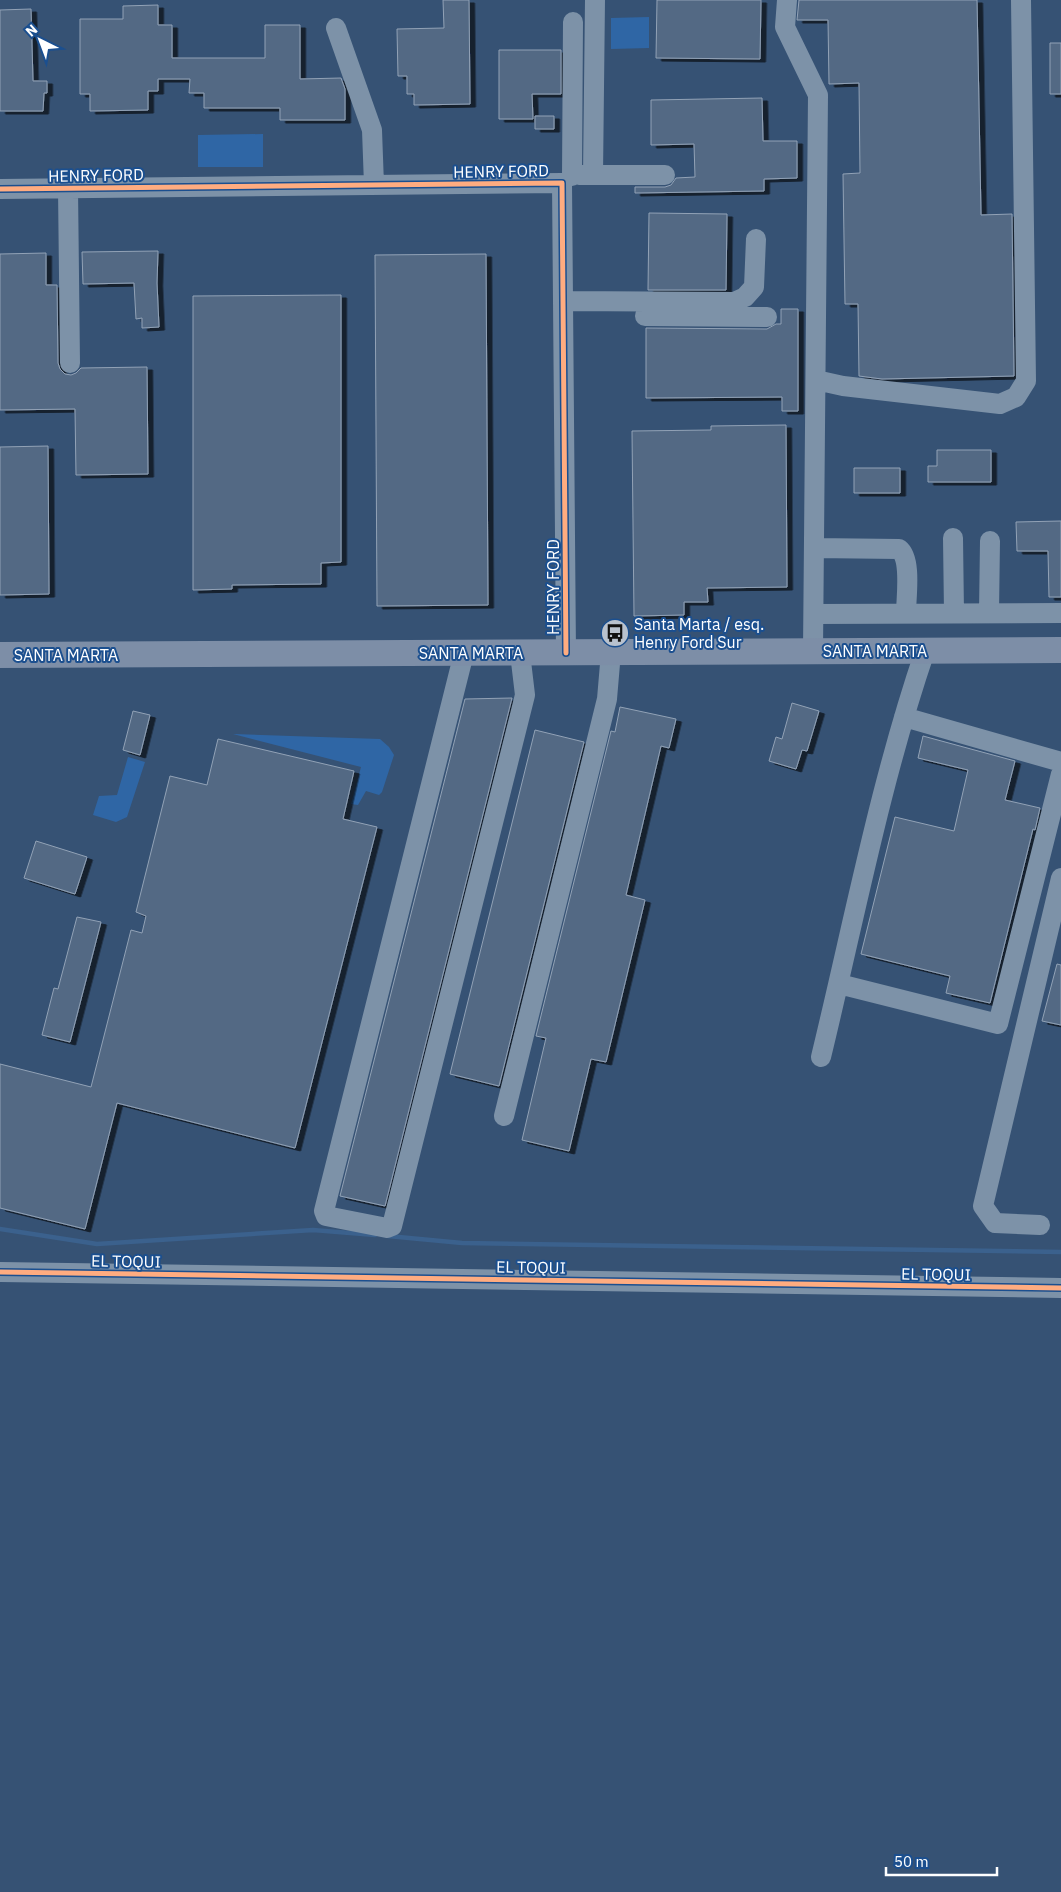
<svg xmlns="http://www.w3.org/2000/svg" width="1061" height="1892" viewBox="0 0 1061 1892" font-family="'IBM Plex Sans',sans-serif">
  <defs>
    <filter id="shadow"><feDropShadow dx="5.5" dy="3" stdDeviation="0" flood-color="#0009"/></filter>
  </defs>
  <rect width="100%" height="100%" fill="#365274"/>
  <path fill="#2f66a5" d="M649,17V48L611,49V18Z
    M263,134V167H198V135Z
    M233,734L380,739L389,747L394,755L382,792L379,795L366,791L358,805L351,804L361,767Z
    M128,757L145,762L127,817L116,822L93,815L99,796L117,795Z"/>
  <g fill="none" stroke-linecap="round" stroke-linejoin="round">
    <path stroke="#3b618d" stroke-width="4.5" d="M0,1229L97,1244L313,1230L375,1235
      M388,1236L462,1243L1061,1252"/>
  </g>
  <path fill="#526984" stroke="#92a2b6" filter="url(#shadow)" d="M443,0H469L470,104L414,105V94H407V76H398L397,29L444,28Z
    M657,0H761L760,59L656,58Z
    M799,0H977L981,215L1012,214L1014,376L882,379L859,376L858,304H845L843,174L860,173L859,83L829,84L828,20H797Z
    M158,5V25H172V58H265V25H300V79L341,78L345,89V120H280V108H204V93H189L190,79H158V91H148V110L90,111V94H80V19H123V6Z
    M31,9L33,81H47V93H44L43,111H0V10Z
    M1050,43H1061V94H1050Z
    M499,50H561V94H532L533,119H499Z
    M762,98L763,141H797V178L764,179V191L635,193V187H665L671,185L676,178L695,177L694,144L651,145V100Z
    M535,116H554V129H535Z
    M649,213L727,214L726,290H648Z
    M158,251L157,283L159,327L142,328V318L136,319L134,283L83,284L82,252Z
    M46,253V285H57L58,363L60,369L65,374L71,375L76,373L81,368L147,367L148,474L76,475L75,409L0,410V254Z
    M486,254L488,605L377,606L375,255Z
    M341,295V562L321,563V584L232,585V589L193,590V296Z
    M781,309H798V411H782V397L646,398V328L767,329L776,324H781Z
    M786,425L787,587L707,588L708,602H684V615L634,616L632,431L711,430V426Z
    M48,446L49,594L0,595V447Z
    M937,450H991V482H928V466H937Z
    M854,468H900V493H854Z
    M1061,521V597H1049L1048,551H1017L1016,522Z
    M512,698L385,1206L340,1196L465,699Z
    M792,703L819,711L807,751L802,750L796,769L769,761L776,737L782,739Z
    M620,707L676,719L669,748L661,746L626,895L645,900L606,1062L591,1059L569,1151L522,1140L546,1038L536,1036L611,731L615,732Z
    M133,711L150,715L140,755L123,750Z
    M535,730L584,742L499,1086L450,1074Z
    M923,736L1015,761L1005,800L1040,808L1035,830L1033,829L990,1003L946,993L950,976L861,954L895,817L954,831L968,770L918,758Z
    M218,739L354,771L343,819L377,827L295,1148L117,1103L85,1229L0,1208V1064L91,1087L131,930L142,933L146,916L136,912L170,776L207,785Z
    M36,841L87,857L75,894L24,878Z
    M77,917L101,922L70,1042L42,1035L54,988L58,989Z
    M1057,964L1061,965V1025L1042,1021Z"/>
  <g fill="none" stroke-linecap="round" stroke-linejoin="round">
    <path stroke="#7d92a8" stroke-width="20" d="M787,0L785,27L818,95L813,651
      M336,28L372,130L374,185
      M579,175H665
      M593,175L595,0
      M572,176L573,22
      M562,183L566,653
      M68,188L70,363
      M0,189L562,183
      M563,301L734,302L745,297L754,287L756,239
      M645,316L767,317
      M816,380L843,386L1000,404L1016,397L1026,381L1021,0
      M953,538L954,613
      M814,548L899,549C912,559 906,598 906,613
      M989,613L990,541
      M814,614L1061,613
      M464,653L324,1211L326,1216L387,1228L392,1226L525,695L520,653
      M904,717L1061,762
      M839,984L998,1024L1061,774
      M821,1057C854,921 880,783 925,651
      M504,1116L607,699L611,652
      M1040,1225L995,1223L983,1206L1061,878
      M0,1272L1061,1288"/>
    <path stroke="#7d8ea7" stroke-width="26" d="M0,655L1061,650"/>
    <defs>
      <path id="cycleway" d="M0,189L562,183L566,653
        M0,1272L1061,1288"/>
    </defs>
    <use href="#cycleway" stroke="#1b4f8f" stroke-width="8"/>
    <use href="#cycleway" stroke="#ffac80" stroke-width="5"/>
  </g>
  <defs>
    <symbol id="bus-disc" viewBox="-11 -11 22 22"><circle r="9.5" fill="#b9c2ce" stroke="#1b4f8f"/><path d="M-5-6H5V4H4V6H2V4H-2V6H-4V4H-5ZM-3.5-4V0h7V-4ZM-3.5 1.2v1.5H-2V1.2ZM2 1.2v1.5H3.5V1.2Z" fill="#111"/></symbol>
  </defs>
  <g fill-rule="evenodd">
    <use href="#bus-disc" x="599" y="617" width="32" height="32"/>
  </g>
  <g text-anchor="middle" stroke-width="4" stroke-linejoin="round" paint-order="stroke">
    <g font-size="16" fill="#fff" stroke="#1b4f8f">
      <text transform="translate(501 171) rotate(-1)" y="6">HENRY FORD</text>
      <text transform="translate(96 175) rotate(-1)" y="6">HENRY FORD</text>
      <text transform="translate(553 587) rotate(-90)" y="6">HENRY FORD</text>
      <text x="875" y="657">SANTA MARTA</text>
      <text x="471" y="659">SANTA MARTA</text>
      <text x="66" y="661">SANTA MARTA</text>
      <text transform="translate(126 1261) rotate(1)" y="6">EL TOQUI</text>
      <text transform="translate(531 1267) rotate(1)" y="6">EL TOQUI</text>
      <text transform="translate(936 1274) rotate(1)" y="6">EL TOQUI</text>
    </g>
    <g font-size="16" fill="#fff" stroke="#1b4f8f" text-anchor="start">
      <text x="634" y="630">Santa Marta / esq.<tspan x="634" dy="18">Henry Ford Sur</tspan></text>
    </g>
  </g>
  <g transform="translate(40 40) rotate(318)" stroke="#1b4f8f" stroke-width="4" paint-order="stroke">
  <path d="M0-4L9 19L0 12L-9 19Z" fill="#ffffff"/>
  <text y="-8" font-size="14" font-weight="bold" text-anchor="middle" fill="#ffffff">N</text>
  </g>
  <path d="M886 1867v8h111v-8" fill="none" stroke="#ffffff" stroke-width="2.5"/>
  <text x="894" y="1867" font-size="15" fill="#ffffff" stroke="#1b4f8f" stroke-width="4" paint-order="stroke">50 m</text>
</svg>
